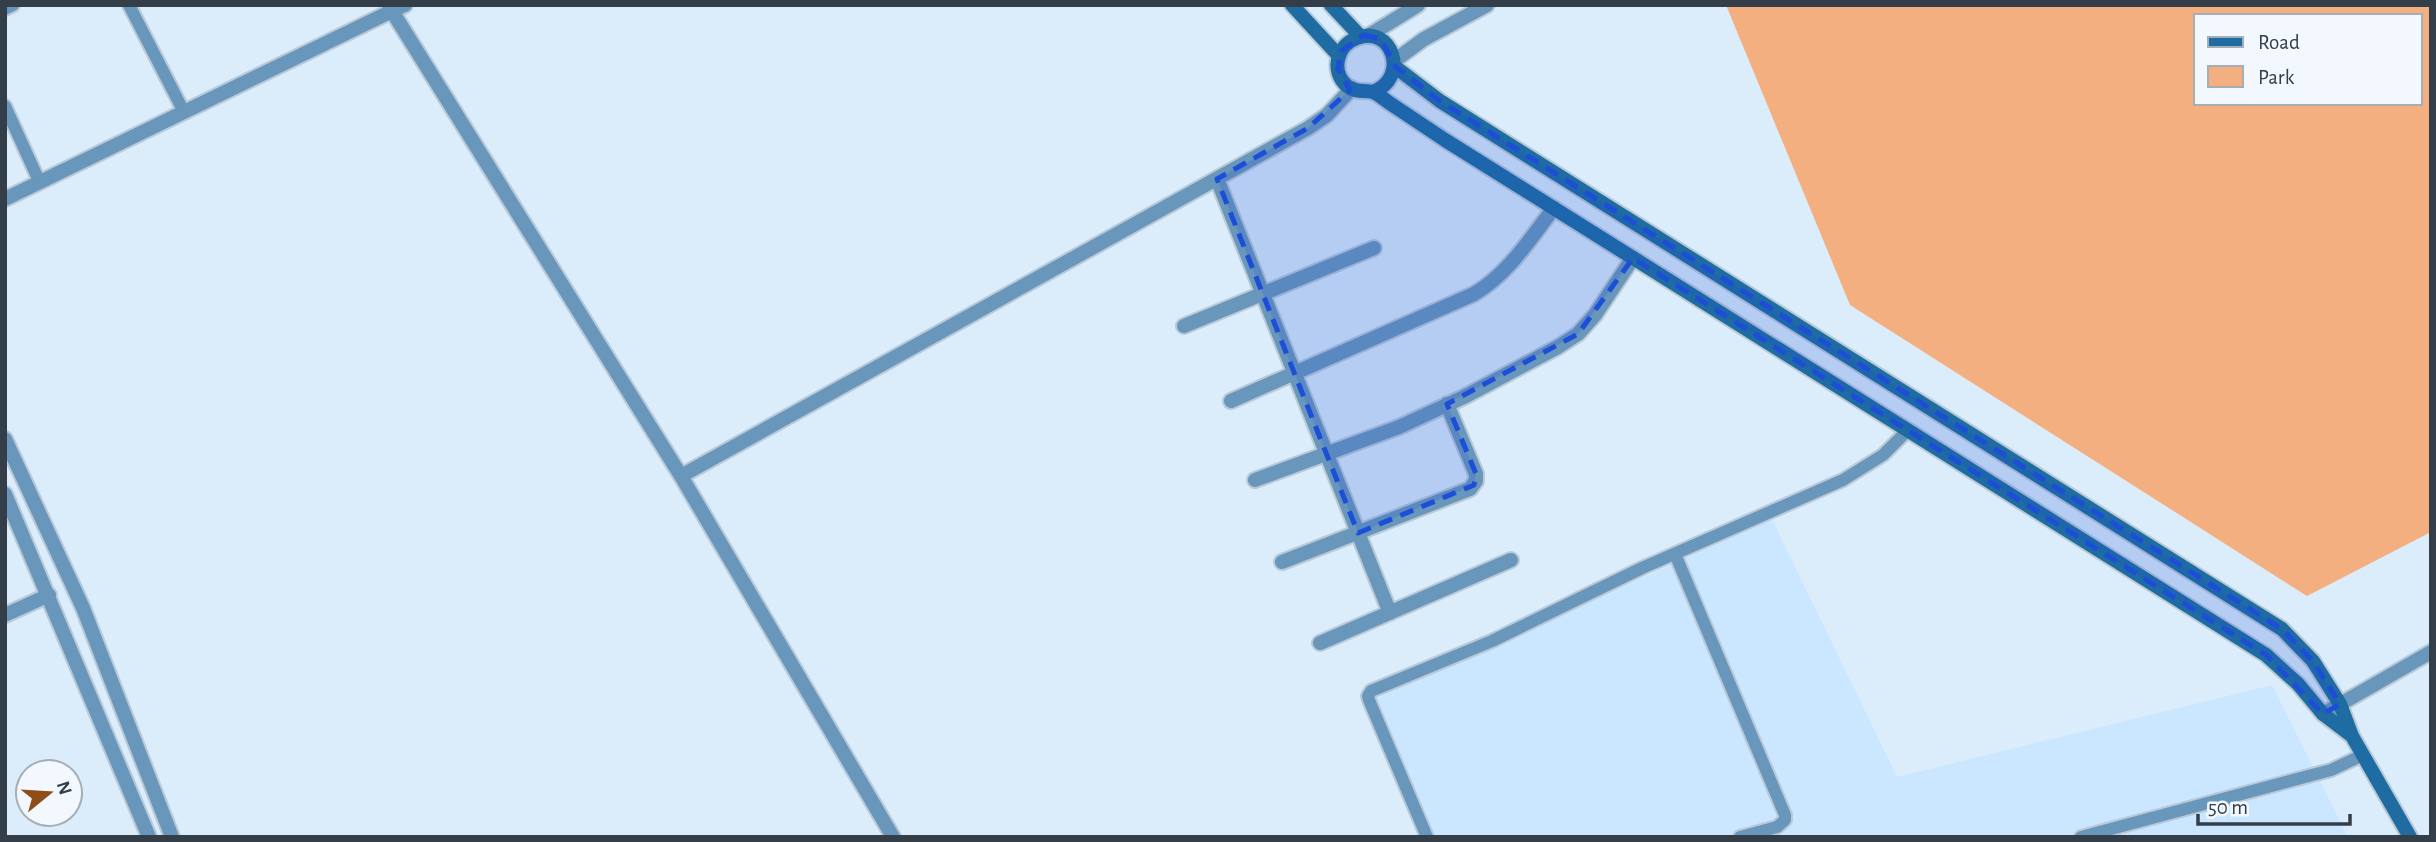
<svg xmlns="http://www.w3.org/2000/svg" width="2436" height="842" viewBox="0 0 2436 842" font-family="'Alegreya Sans',sans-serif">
  <rect width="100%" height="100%" fill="#dbecfb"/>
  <path fill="#cbe7ff" d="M1772,519L1897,777L2272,685L2348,837H1420L1369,702Z"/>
  <path fill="#f4af81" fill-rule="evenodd" d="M1726,5H2431V532L2307,596L1850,305ZM2196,16H2420V103H2196Z"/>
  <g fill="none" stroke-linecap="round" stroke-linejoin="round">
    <defs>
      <path id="lane" d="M129,5L184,112
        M5,9L13,5
        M5,106L40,183
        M1675,554L1785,815V820L1777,827L1740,837
        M1427,837L1369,700L1368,696L1371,691L1492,641L1642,568L1843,480L1883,455L1908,430
        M2081,837L2331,770L2363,755"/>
      <path id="street" d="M405,5L392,11L681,476
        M1368,36L1418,5
        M1394,61L1424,39L1487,5
        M1217,179L1390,613
        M5,199L392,11L389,5
        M1184,326L1374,248
        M1231,401L1474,294C1508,274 1530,239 1554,208
        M5,439L83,608L172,837
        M1255,480L1399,427L1464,397L1558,347L1578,334L1595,315L1633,258
        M5,494L149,837
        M1282,562L1470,489L1476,481V474L1447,404
        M5,615L49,595
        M1320,643L1511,560
        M2323,714L2431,652
        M893,837L681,476L1308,128L1327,115L1352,88"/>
      <path id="secondary" d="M1292,5L1339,56
        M1331,5L1360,36
        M1394,66L1440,101L2282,629L2313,661L2340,704L2352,736L2410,837
        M1373,92C1411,77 1391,24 1357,38C1337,45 1330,71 1347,86C1356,93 1364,90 1373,92C1379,94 1386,101 1391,104C1409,116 1427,128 1445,140L2266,655L2298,684L2323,714L2352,736"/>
    </defs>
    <use href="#lane" stroke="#b9c9d7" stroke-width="16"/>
    <use href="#street" stroke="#b9c9d7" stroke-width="18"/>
    <use href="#secondary" stroke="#b9c9d7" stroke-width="18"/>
    <use href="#lane" stroke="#6996bb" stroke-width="12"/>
    <use href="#street" stroke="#6996bb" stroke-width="14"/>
    <use href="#secondary" stroke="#1e6ca1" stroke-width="14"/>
  </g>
  <path fill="#1d4ed8" fill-opacity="0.2" stroke="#1d4ed8" stroke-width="5" stroke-dasharray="14 9" stroke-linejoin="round" d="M1364,35L1381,39L1396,67L1440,101L2282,629L2313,661L2340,704L2323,714L2266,655L1633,258L1578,334L1447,404L1476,474L1474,485L1358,533L1217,179L1308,128L1350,90L1338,69L1341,51Z"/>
  <rect width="2436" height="842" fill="none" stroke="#333e48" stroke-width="14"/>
  <rect x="2194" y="14" width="228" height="91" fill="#f2f8fd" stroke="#a6aeb5" stroke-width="2"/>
  <rect x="2208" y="37" width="35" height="10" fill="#1e6ca1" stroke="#a6aeb5" stroke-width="2"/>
  <text x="2258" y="49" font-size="21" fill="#333e48">Road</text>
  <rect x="2208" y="66" width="35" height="21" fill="#f4af81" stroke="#a6aeb5" stroke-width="2"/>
  <text x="2258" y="84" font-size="21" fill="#333e48">Park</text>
  <g transform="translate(49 793) rotate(72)"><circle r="33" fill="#f2f8fd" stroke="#a6aeb5" stroke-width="2"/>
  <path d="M0-5L12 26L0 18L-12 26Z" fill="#8e4d19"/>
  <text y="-10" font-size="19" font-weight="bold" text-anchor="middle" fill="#333e48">N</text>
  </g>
  <path d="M2198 814v10h152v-10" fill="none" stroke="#333e48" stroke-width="3.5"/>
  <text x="2208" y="814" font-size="21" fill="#333e48" stroke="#f2f8fd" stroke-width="5" paint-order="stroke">50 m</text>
</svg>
